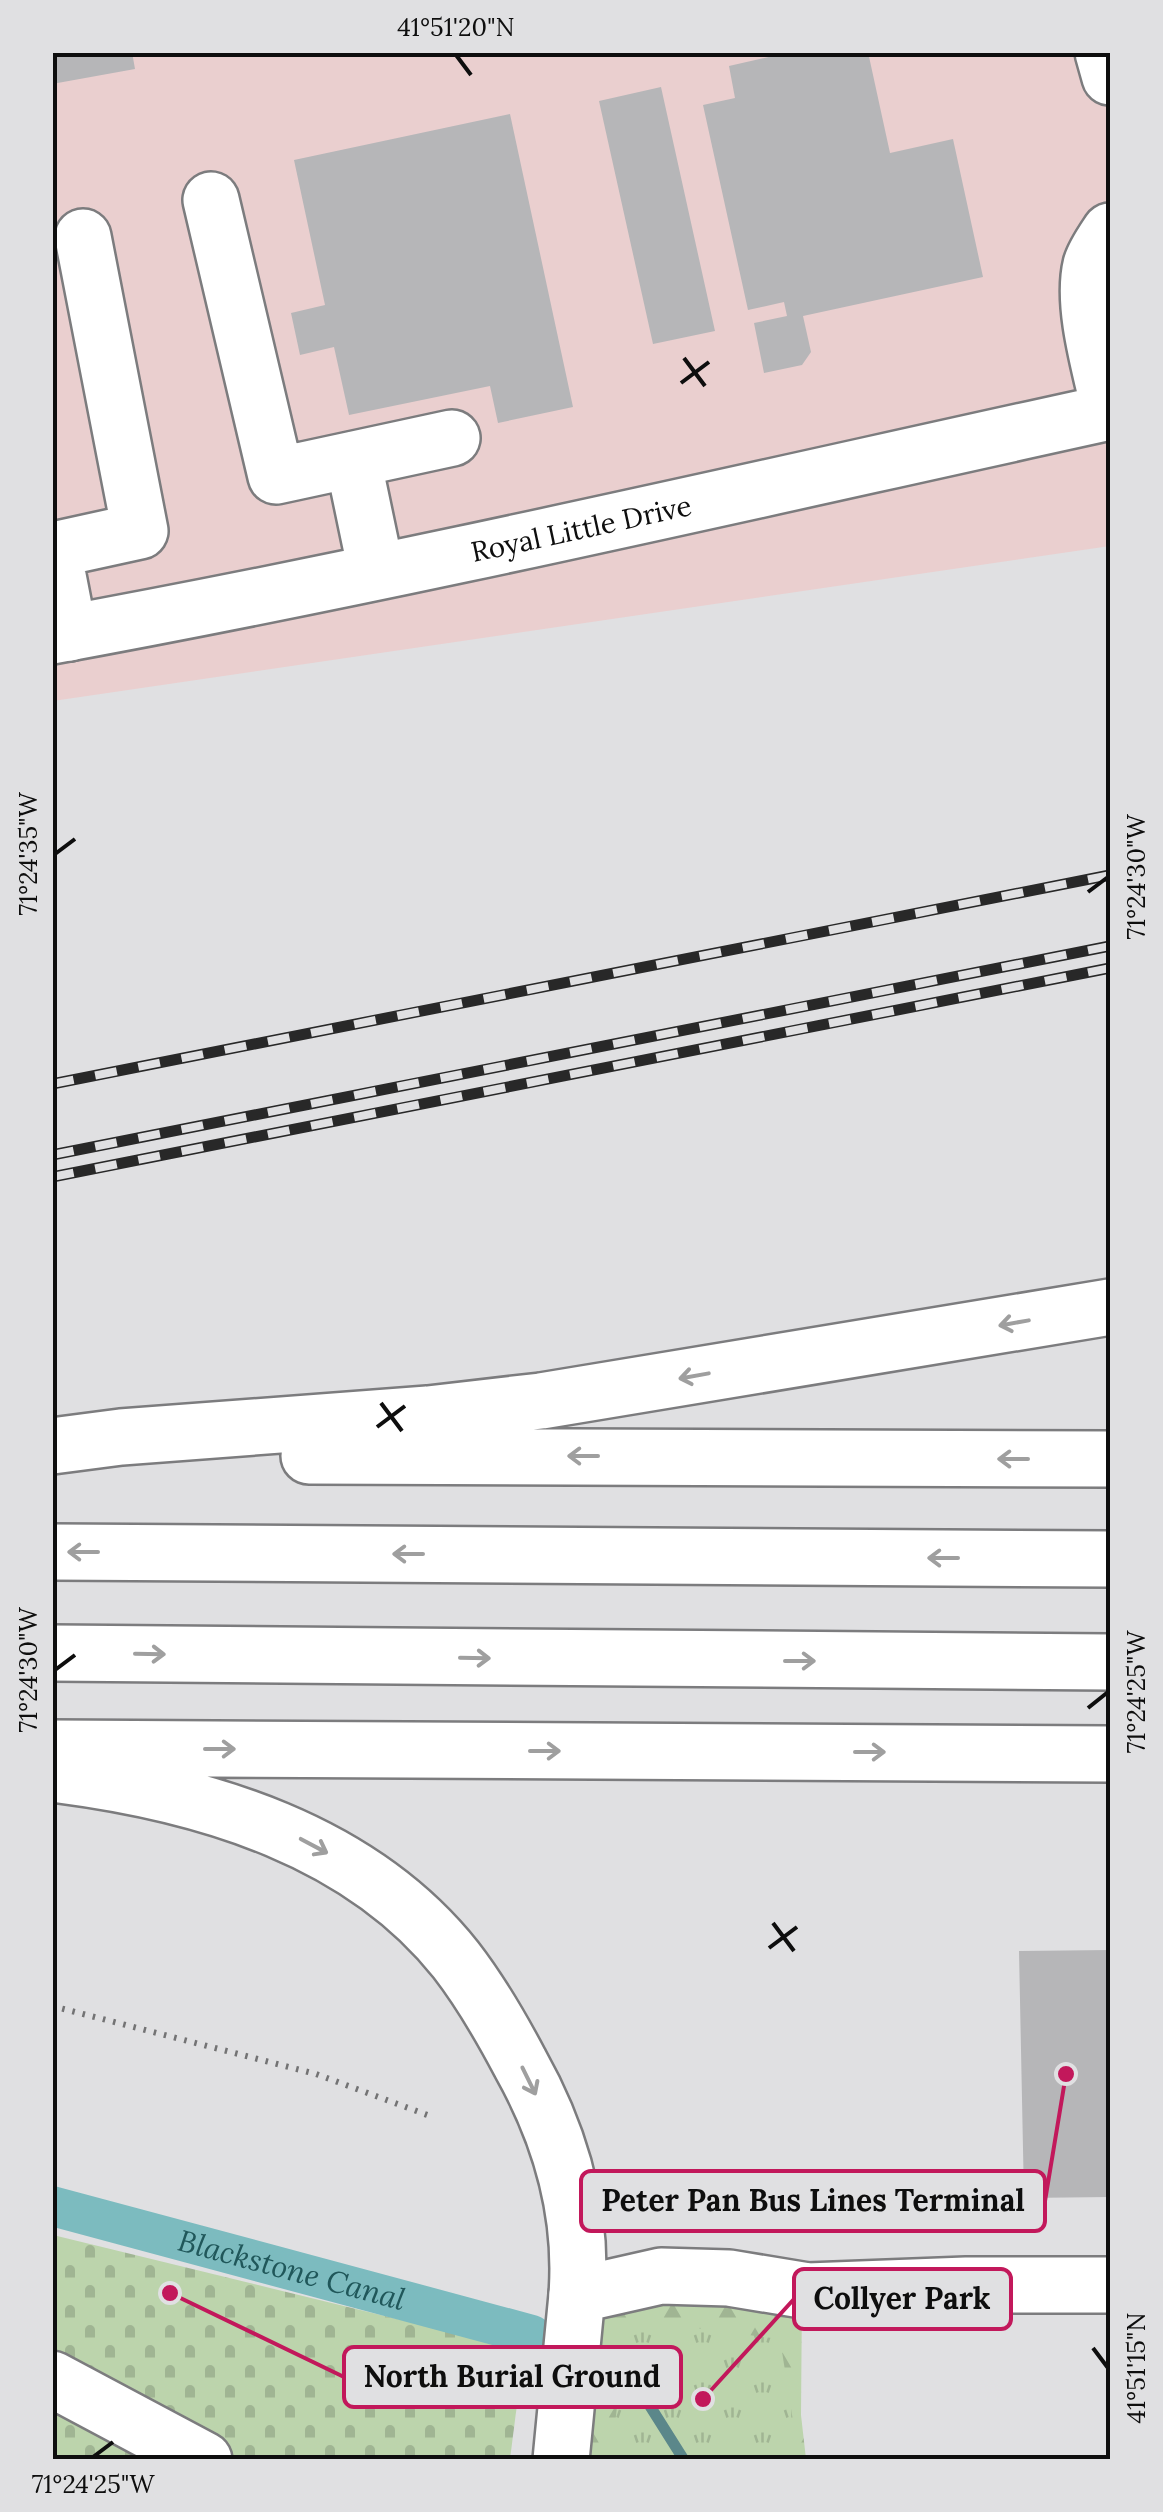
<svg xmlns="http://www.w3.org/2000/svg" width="1163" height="2512" viewBox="0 0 1163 2512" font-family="Lora,serif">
  <defs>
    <pattern id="forest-firs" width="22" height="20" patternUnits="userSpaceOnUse" patternTransform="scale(2.5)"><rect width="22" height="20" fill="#bcd4ac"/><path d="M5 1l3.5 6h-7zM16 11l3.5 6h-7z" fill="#a0b593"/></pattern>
    <pattern id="cemetery-stones" width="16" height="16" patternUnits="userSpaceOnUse" patternTransform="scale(2.5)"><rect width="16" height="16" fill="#bcd4ac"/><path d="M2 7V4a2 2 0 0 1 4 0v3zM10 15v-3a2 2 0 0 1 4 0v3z" fill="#a0b593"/></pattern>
    <pattern id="park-tufts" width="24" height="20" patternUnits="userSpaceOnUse" patternTransform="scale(2.5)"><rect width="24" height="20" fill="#bcd4ac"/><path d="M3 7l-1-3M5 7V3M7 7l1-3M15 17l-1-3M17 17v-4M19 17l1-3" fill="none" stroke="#a0b593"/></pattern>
  </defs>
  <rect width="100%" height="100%" fill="#e0e0e2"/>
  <path fill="#eacfcf" d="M52,53H1110V546L53,701Z"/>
  <path fill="url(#forest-firs)" d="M802,2291L801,2415L806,2459L563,2460L580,2298Z"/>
  <path fill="url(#cemetery-stones)" d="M53,2235L524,2350L510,2459L53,2460Z"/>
  <path fill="url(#park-tufts)" d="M627,2319L780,2339L799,2459H611Z"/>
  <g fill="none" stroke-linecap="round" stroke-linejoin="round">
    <path stroke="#5b878a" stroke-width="11" d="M639,2361L638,2387L684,2460"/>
    <g stroke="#7cbbbf" stroke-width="40">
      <path id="s1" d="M52,2206L532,2335"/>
      <path d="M616,2376L638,2387"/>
    </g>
  </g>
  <path fill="#b6b6b8" d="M52,52H132L135,69L52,84Z
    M791,52H868L890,153L953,139L983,277L803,316L811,352L802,365L764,373L754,323L787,316L784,302L748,310L703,105L735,98L729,66Z
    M661,87L715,331L653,344L599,101Z
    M510,114L573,407L498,423L490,386L349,415L334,347L300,355L291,313L325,305L294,160Z
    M1110,1950V2197L1024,2198L1019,1951Z"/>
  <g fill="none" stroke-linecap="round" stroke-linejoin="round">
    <defs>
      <g id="minor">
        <path d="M211,200L276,476L452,438"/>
        <path d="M1110,412C1101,371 1081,306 1091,265C1094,254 1104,240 1110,231"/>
        <path d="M353,460L376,570"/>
        <path d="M69,633L53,550L140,531L83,237"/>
        <path id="s2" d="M52,636C407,571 758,489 1110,412"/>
        <path d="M52,2379L204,2460"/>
        <path d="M561,2460L577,2295L661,2276L729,2278L808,2291L966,2285H1110"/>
      </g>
      <path id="major" d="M1103,52L1110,77"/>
      <path id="highway" d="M52,1446L121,1437L428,1414L541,1401L1110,1307
        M309,1456L1110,1459
        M52,1552L1110,1559
        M52,1653L1110,1662
        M52,1748L1110,1754
        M60,1775C206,1794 361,1840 456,1960C480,1991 501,2027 520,2063C560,2134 583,2213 577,2295"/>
    </defs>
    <use href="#minor" stroke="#7c7c7e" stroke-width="60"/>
    <use href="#major" stroke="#7c7c7e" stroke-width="60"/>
    <use href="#highway" stroke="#7c7c7e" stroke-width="60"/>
    <path stroke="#737374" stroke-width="6" stroke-dasharray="2.5 8" stroke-linecap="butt" d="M52,2006L316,2074L430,2116"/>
    <use href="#minor" stroke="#fff" stroke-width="55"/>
    <use href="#major" stroke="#fff" stroke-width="55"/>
    <use href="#highway" stroke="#fff" stroke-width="55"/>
    <defs>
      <path id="rail" d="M52,1084L1110,875
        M52,1155L1110,946
        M52,1177L1110,968"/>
    </defs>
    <use href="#rail" stroke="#282828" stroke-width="11"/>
    <use href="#rail" stroke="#e0e0e2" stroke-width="8" stroke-dasharray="22" stroke-linecap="butt"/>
  </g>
  <defs><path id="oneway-shaft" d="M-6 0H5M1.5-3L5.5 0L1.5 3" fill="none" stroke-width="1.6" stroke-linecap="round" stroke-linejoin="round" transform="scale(2.5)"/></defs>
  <g stroke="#9f9f9f">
    <use href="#oneway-shaft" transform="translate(1014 1323) rotate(170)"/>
    <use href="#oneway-shaft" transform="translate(694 1376) rotate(170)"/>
    <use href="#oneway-shaft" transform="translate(583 1456) rotate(-180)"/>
    <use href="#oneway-shaft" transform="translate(1013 1459) rotate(-180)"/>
    <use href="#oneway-shaft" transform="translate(83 1552) rotate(-180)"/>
    <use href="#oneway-shaft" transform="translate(408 1554) rotate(-180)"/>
    <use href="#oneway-shaft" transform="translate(943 1558) rotate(-180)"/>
    <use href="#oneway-shaft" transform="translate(150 1654) rotate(1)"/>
    <use href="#oneway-shaft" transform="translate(475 1658) rotate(1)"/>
    <use href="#oneway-shaft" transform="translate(800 1661)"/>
    <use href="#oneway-shaft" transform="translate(220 1749)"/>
    <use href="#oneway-shaft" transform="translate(545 1751)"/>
    <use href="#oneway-shaft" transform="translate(870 1752)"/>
    <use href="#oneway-shaft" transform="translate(314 1846) rotate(28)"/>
    <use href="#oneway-shaft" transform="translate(529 2081) rotate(64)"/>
  </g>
  <path fill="none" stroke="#0e0e0e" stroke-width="4" d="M456,55L471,75M684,358L705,386M681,383L709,362M55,854L75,839M1088,892L1108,877M381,1403L402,1431M377,1427L405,1406M55,1670L75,1655M1088,1708L1108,1692M773,1923L794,1951M769,1948L797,1927M1093,2348L1108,2368M93,2457L113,2442"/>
  <g text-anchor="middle" stroke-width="8" stroke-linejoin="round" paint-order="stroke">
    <g font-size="28" fill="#0e0e0e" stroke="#e0e0e2">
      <text dy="10" stroke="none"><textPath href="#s2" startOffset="540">Royal Little Drive</textPath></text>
    </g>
    <g font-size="30" font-style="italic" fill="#20575a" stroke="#e0e0e2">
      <text dy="10" stroke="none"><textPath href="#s1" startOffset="248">Blackstone Canal</textPath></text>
    </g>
  </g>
  <path fill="none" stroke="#c2185b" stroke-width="4" d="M1066 2074L1045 2201M703 2399L794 2299M170 2293L344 2377"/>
  <g fill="#c2185b" stroke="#e0e0e2" stroke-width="4">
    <circle cx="1066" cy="2074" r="10"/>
    <circle cx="703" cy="2399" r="10"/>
    <circle cx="170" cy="2293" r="10"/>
  </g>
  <g fill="#e0e0e2" stroke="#c2185b" stroke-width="4">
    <rect x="581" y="2171" width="464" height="60" rx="10"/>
    <rect x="794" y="2269" width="217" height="60" rx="10"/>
    <rect x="344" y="2347" width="337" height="60" rx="10"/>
  </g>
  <g font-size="30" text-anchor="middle" font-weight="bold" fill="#0e0e0e">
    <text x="813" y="2211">Peter Pan Bus Lines Terminal</text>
    <text x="902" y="2309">Collyer Park</text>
    <text x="512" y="2387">North Burial Ground</text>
  </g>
  <rect width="1163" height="2512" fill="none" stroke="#e0e0e2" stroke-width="110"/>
  <rect x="55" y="55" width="1053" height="2402" fill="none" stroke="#0e0e0e" stroke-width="4"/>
  <g font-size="25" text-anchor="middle" fill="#0e0e0e">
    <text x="456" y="36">41°51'20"N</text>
    <text transform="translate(28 854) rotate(-90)" y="9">71°24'35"W</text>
    <text transform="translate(1136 877) rotate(-90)" y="9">71°24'30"W</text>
    <text transform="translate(28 1670) rotate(-90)" y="9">71°24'30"W</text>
    <text transform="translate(1136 1692) rotate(-90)" y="9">71°24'25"W</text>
    <text transform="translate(1136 2368) rotate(-90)" y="9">41°51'15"N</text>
    <text x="93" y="2493">71°24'25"W</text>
  </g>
</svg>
